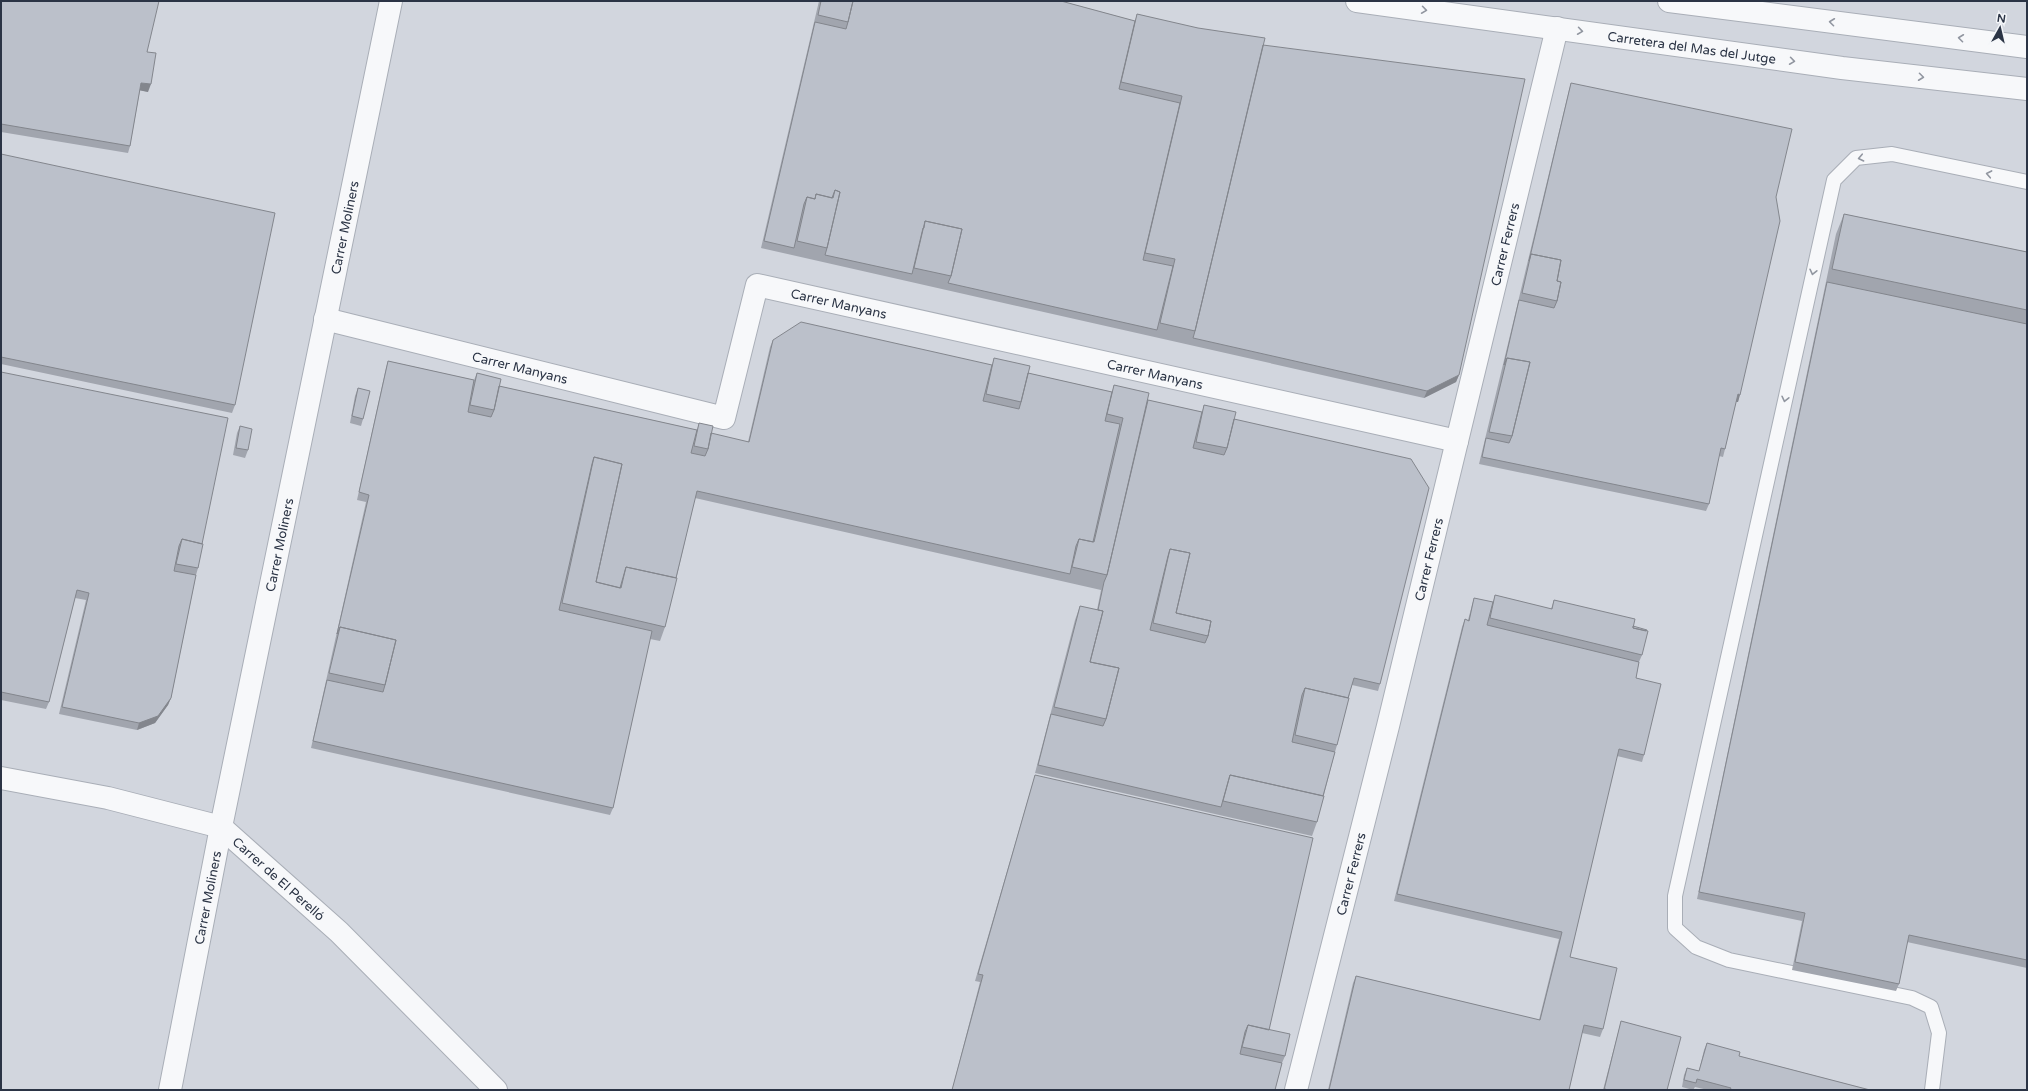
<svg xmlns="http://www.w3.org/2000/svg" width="2028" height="1091" viewBox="0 0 2028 1091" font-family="'Varela Round',sans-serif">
  <rect width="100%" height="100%" fill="#e4e7ec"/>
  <path fill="#d2d6de" d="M1,1H2027V1090H1Z"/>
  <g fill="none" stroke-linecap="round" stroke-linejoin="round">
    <defs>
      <path id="service" d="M1932,1090L1939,1033L1931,1007L1912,998L1729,960L1696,947L1675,928V896L1834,180L1856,158L1892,154L2027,182"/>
      <g id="minor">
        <path id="s1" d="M325,319L724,418L757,285L1457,441"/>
        <path id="s2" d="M170,1090L221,827L391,1"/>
        <path id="s3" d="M1296,1090L1388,726L1557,28"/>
      </g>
      <g id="tertiary">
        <path id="s4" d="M1357,1L1842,68L2027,89"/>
        <path d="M1669,1L2027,47"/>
        <path id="s5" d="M1,778L108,798L221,827L339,932L496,1090"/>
      </g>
    </defs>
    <use href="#service" stroke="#a9aeb7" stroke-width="16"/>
    <use href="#minor" stroke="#a9aeb7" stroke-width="24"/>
    <use href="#tertiary" stroke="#a9aeb7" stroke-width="24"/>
    <use href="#service" stroke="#f7f8fa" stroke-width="14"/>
    <use href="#minor" stroke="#f7f8fa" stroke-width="22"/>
    <use href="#tertiary" stroke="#f7f8fa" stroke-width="22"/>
  </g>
  <path fill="#a1a5ae" d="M1,1L147,52L148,92L140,90L130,146L128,153L1,132Z
    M819,1H1061L1135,21L1137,14L1263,45L1459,375L1456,382L1424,398L761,248Z
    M1571,83L1776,197L1738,402H1736L1725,449L1723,457L1719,456L1709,504L1706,511L1479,464L1569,90Z
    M1,154L235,405L232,413L1,364Z
    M1844,214L2027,252V968L1907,942L1899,984L1896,991L1792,970L1802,921L1697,899L1836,234Z
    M773,340L992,365L994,358L1028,373L1112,392L1114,385L1148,400L1202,412L1204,405L1234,419L1380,684L1378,691L1352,685L1337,745L1335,752L1317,822L1312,836L1035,773L1075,620L1080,606L1097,610L1101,590L695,498L665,627L660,641L650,639L613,808L610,815L311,748L366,502L357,500L386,368L388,361L474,380L477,373L499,386L697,430L699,423L711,434L748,442L770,347Z
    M1,372L202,544L198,568L196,575L171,698L168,705L155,723L137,730L59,714L86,600L75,598L49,702L46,709L1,700Z
    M358,388L363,419L361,426L350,423L355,396Z
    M240,426L248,450L245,458L233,455L237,433Z
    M1495,595L1551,609L1554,600L1633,626L1642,655L1639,662L1636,678L1644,755L1642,762L1617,756L1570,957L1603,1029L1600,1037L1582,1033L1569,1090H1328L1353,983L1356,976L1539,1020L1559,939L1394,901L1462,627L1465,619L1468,620L1472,605L1474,598L1493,602Z
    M1035,775L1269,1030L1285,1056L1282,1063L1275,1090H952L980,982L975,981L1033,782Z
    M1621,1021L1667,1090H1603L1619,1029Z
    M1707,1043L1739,1056L1870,1090H1708L1695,1087L1693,1090L1682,1087L1684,1075L1687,1068L1699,1071L1704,1050Z"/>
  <path fill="#83868d" d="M141,83L151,84L148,92L138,90Z
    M1459,375L1456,382L1424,398L1427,391Z
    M1738,394L1740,395L1738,402H1735Z
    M171,698L168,705L155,723L137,730L139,723Z"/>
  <path fill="#bbc0ca" stroke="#83868d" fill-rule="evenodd" d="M1,1H159L147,52L156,53L151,84L141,83L130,146L1,124Z
    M821,1H853L848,22L818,15Z
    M853,1H1061L1135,21L1119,89L1180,103L1143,260L1173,266L1157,330L948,283L951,276L962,229L925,221L924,228H923L912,274L825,255L827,248L840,192L835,190L832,198L816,194L815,199L807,197L804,204L794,248L764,241L815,22L846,29L848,22Z
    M1137,14L1198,28L1265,38L1195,331L1160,323L1175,259L1145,253L1182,96L1121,82Z
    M1263,45L1525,79L1459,375L1427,391L1193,338L1195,331Z
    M1571,83L1792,129L1776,197L1780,221L1740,395L1738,394L1725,449L1721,448L1709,504L1482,457L1486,438L1509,443L1512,436L1530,362L1507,358L1504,365L1519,300L1554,308L1557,301L1561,282L1557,281L1561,260L1531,254L1529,261Z
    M1,154L275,213L235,405L1,357Z
    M835,190L840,192L827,248L797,241L807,197L815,199L816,194L833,198Z
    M1844,214L2027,252V310L1832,269Z
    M925,221L962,229L951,276L914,268Z
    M1531,254L1561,260L1557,281L1561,282L1557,301L1522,293Z
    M1827,282L2027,324V960L1909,935L1899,984L1795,962L1805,913L1699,892Z
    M801,322L992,365L983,401L988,402L1019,409L1021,402L1028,373L1112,392L1105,421L1120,424L1093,542L1079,539L1076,546L1070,574L697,491L676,578L626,567L620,588L596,582L622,464L594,457L592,464L559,610L652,631L613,808L313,741L327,680L383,692L385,685L396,640L340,627L337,634L369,495L359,492L388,361L474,380L468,412L491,417L494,410L499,386L697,430L691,453L705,456L708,449L711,433L749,442L773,340Z
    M994,358L1030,366L1021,402L986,394Z
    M1507,358L1530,362L1512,436L1489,432Z
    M1,372L228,418L202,544L182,539L179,546L174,571L196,575L171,698L158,716L139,723L62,707L89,593L77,590L49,702L1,692Z
    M477,373L501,379L494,410L470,405Z
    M1114,385L1149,393L1107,575L1072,567L1079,539L1094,542L1123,418L1107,414Z
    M358,388L370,391L363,419L352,416Z
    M1148,400L1202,412L1193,448L1224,455L1227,448L1234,419L1411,459L1429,488L1380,684L1354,678L1348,698L1305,688L1302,695L1292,742L1335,752L1323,796L1230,775L1228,782L1221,807L1038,765L1051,714L1103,726L1106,719L1119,668L1090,662L1103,611L1098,610L1104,582L1107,575ZM1170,549L1190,553L1176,613L1211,621L1208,636L1205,643L1150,630L1168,556Z
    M1204,405L1236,412L1227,448L1196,442Z
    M699,423L713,426L708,449L694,446Z
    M240,426L252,429L248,450L236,448Z
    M594,457L622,464L596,582L621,588L626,567L677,578L665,627L562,603Z
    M182,539L203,544L198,568L176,564Z
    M1170,549L1190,553L1176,613L1211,621L1208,636L1153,623Z
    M1495,595L1552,609L1554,600L1635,619L1633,628L1648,631L1642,655L1490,618Z
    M1474,598L1493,602L1487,625L1639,662L1636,678L1661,684L1644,755L1619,749L1570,957L1617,968L1603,1029L1584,1025L1569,1090H1329L1356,976L1540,1020L1562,932L1397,894L1465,619L1469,621Z
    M1080,606L1103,611L1090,662L1119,668L1106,719L1054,707Z
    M1633,626L1647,630L1646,631L1633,628Z
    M340,627L396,640L385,685L329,673Z
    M1305,688L1349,698L1337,745L1295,735Z
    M1035,775L1313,838L1269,1030L1248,1025L1245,1032L1240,1054L1282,1063L1275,1090H952L983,975L978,974Z
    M1230,775L1324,796L1317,822L1223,801Z
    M1621,1021L1681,1037L1667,1090H1608L1605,1089L1604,1090Z
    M1248,1025L1290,1034L1285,1056L1242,1047Z
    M1707,1043L1740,1052L1739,1056L1870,1090H1730L1731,1088L1697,1079L1696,1083L1684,1080L1687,1068L1699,1071Z"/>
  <defs><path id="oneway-chevron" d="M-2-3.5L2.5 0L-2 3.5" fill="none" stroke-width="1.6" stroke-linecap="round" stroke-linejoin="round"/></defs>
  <g stroke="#9196a0">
    <use href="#oneway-chevron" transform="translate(1424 10) rotate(8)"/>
    <use href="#oneway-chevron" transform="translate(1832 22) rotate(-173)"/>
    <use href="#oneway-chevron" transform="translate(1580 31) rotate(8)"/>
    <use href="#oneway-chevron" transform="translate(1961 38) rotate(-173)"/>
    <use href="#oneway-chevron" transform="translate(1792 61) rotate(8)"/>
    <use href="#oneway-chevron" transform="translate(1921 77) rotate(7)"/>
    <use href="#oneway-chevron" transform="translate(1861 158) rotate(168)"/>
    <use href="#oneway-chevron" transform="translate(1989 174) rotate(-169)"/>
    <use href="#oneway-chevron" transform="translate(1813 272) rotate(103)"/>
    <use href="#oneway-chevron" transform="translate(1785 399) rotate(103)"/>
  </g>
  <g text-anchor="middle" stroke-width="3" stroke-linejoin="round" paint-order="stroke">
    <g font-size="13" fill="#2b3445" stroke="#f4f6f9">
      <text dy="5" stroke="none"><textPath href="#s4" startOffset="338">Carretera del Mas del Jutge</textPath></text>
      <text dy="5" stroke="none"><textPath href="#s2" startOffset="880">Carrer Moliners</textPath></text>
      <text dy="5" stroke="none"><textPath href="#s3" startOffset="871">Carrer Ferrers</textPath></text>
      <text dy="5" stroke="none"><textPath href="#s1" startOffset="632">Carrer Manyans</textPath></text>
      <text dy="5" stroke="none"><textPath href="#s1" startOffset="201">Carrer Manyans</textPath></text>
      <text dy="5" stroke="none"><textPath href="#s1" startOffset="956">Carrer Manyans</textPath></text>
      <text dy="5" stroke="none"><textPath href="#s2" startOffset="556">Carrer Moliners</textPath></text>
      <text dy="5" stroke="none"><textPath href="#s3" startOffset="547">Carrer Ferrers</textPath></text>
      <text dy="5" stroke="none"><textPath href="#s3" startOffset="223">Carrer Ferrers</textPath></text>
      <text dy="5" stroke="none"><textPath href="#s5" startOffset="303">Carrer de El Perelló</textPath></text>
      <text dy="5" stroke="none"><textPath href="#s2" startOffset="196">Carrer Moliners</textPath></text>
    </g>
  </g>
  <rect width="2028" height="1091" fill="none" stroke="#2b3445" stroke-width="4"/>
  <g transform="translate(2000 28) rotate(8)" stroke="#f4f6f9" stroke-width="3" paint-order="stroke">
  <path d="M0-3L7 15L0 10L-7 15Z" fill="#2b3445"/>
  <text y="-6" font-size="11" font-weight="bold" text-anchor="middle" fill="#2b3445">N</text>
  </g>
</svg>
